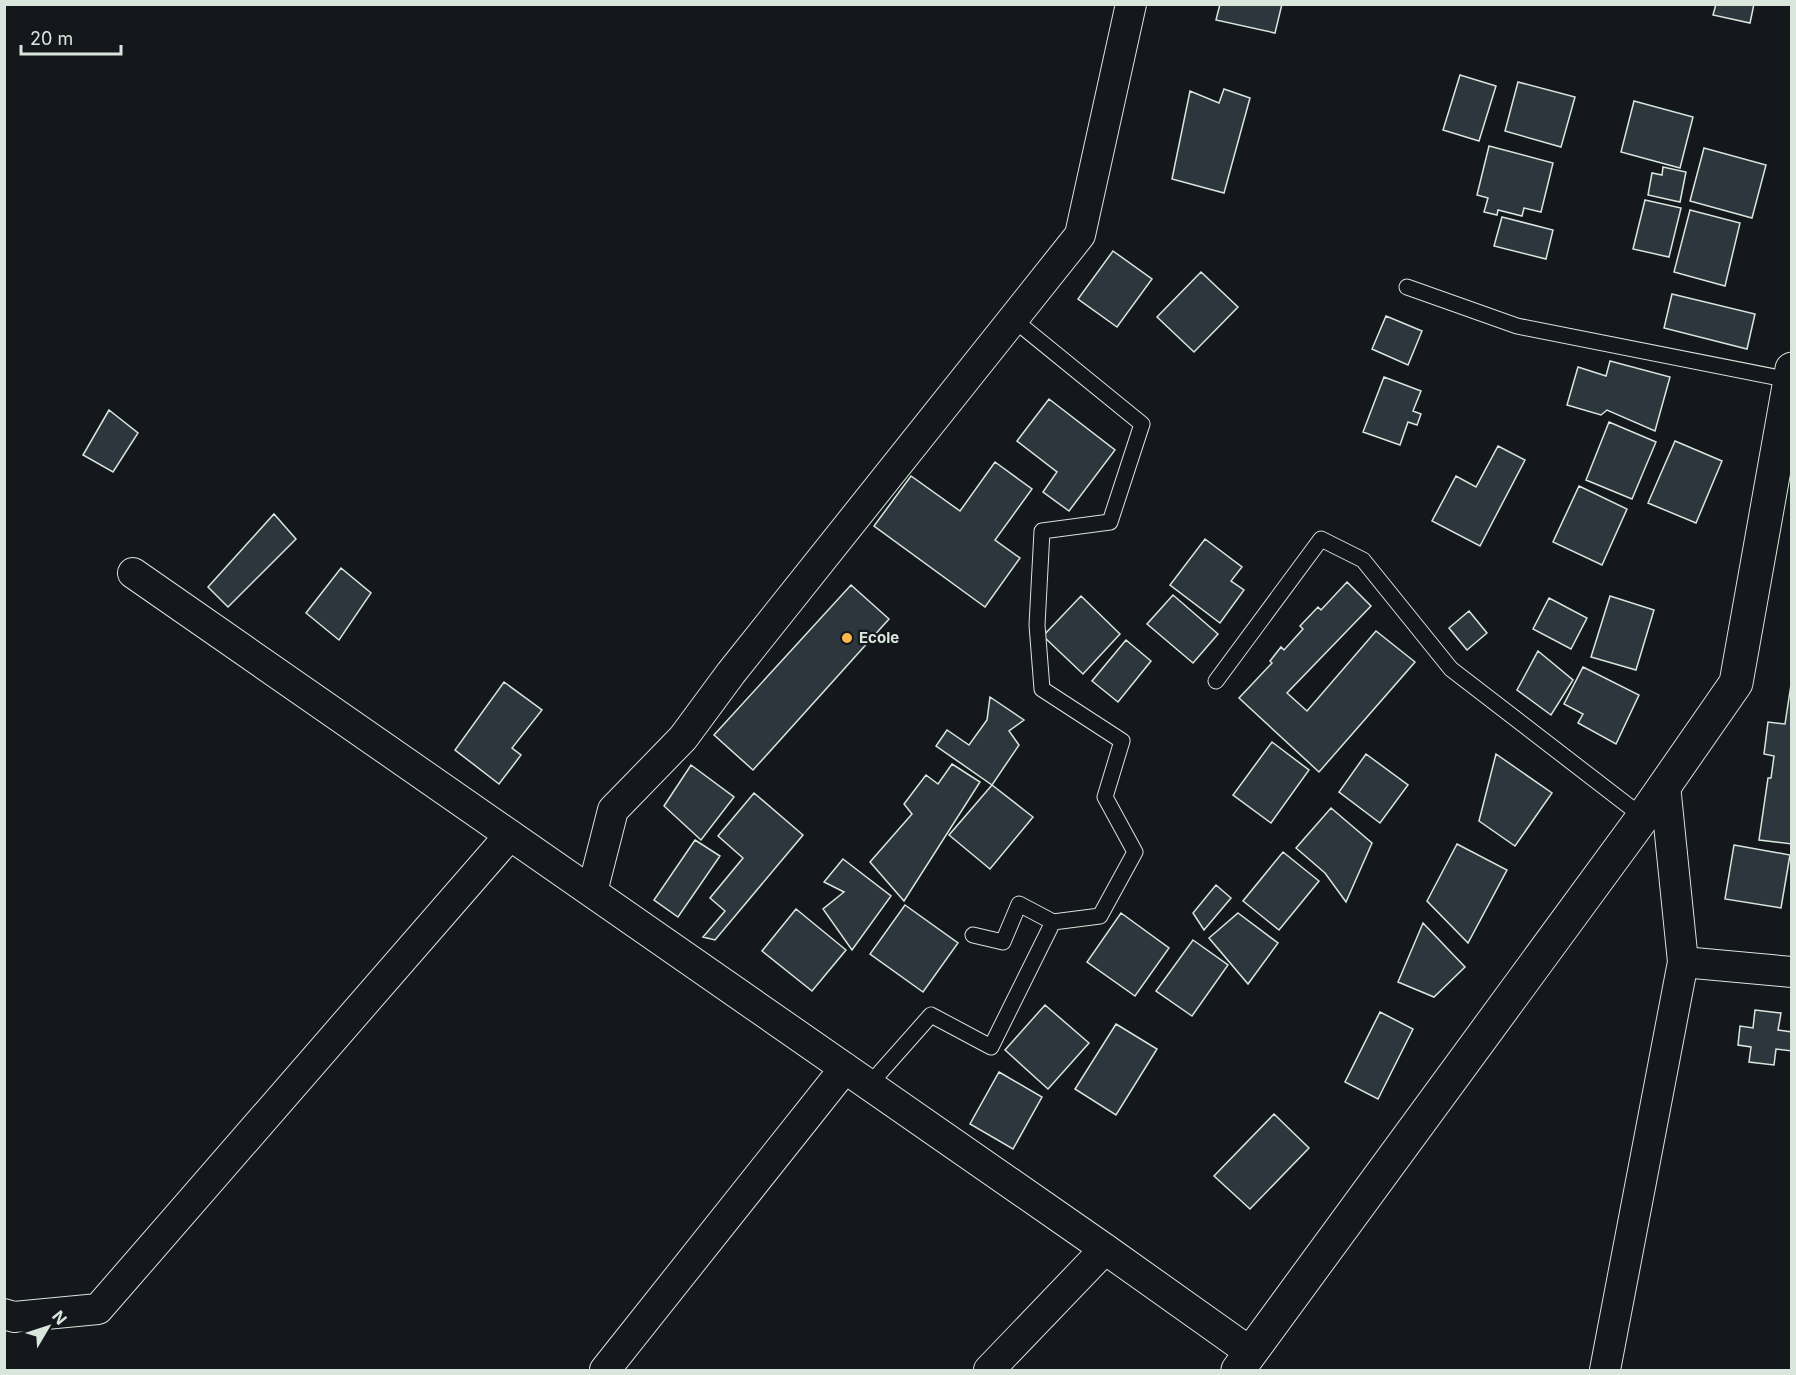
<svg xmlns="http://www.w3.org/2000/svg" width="1796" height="1375" viewBox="0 0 1796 1375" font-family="Inter,sans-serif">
  <rect width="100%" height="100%" fill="#14181c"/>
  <path fill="#2c363c" stroke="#d8e6dc" stroke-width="1.5" d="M1220,4H1282L1275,33L1216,20Z
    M1716,4H1754L1750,23L1713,15Z
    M1460,75L1496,86L1479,141L1443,130Z
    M1518,82L1575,97L1561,147L1505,131Z
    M1224,89L1250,98L1224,193L1172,179L1190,91L1219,103Z
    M1634,101L1693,117L1680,168L1621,152Z
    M1489,146L1553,163L1541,212L1524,208L1522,216L1498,210L1497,215L1484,212L1488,198L1477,195Z
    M1704,148L1766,165L1752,218L1690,201Z
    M1663,167L1686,172L1680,202L1648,195L1652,173L1662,175Z
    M1645,200L1681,208L1669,257L1633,249Z
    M1690,210L1740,223L1725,286L1674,272Z
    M1502,217L1553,230L1546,259L1494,246Z
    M1113,251L1152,279L1117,327L1078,299Z
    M1201,272L1238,307L1194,352L1157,317Z
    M1672,294L1755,314L1747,349L1664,328Z
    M1386,316L1422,331L1408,365L1372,349Z
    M1610,361L1670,377L1655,431L1607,410L1601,415L1567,405L1578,367L1606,376Z
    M1384,377L1421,391L1413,411L1421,414L1417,425L1408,422L1400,445L1363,432Z
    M1049,399L1115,450L1069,511L1043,492L1057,472L1017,441Z
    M109,410L138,433L113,472L83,455Z
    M1609,422L1656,442L1632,499L1586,480Z
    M1675,441L1722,461L1696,523L1648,503Z
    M1498,446L1525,460L1480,546L1432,521L1456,476L1476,487Z
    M995,462L1032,489L995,540L1020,558L985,607L874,526L911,476L960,511Z
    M1579,486L1627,509L1602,565L1553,542Z
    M274,514L296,539L228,607L208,587Z
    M1205,539L1242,567L1231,581L1244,590L1220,623L1170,585Z
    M341,568L371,593L339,640L306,613Z
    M1347,582L1371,606L1287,693L1307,711L1376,631L1415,662L1319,772L1239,698L1272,663L1270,661L1281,647L1284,650L1303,629L1300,626L1318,607L1321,610Z
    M851,585L889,619L753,770L714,735Z
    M1173,595L1218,634L1193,663L1147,624Z
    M1081,596L1120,634L1083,674L1043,636Z
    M1610,596L1654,610L1636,670L1591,657Z
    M1549,598L1587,618L1571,649L1533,629Z
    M1469,611L1487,633L1467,650L1449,628Z
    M1126,640L1151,661L1118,702L1092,681Z
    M1538,651L1573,680L1551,715L1517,690Z
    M1583,667L1639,695L1616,744L1578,723L1583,714L1564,704Z
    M1792,678V844L1759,840L1768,778H1771L1774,756L1764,754L1768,722L1785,724Z
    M504,682L542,710L512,748L521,755L499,784L455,750Z
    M990,697L1024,720L1009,731L1019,745L992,785L936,746L947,730L969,745L987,720Z
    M1272,742L1309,770L1271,823L1233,795Z
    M1366,754L1408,785L1380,823L1339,792Z
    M1496,754L1552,793L1515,846L1479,821Z
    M952,764L980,782L904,901L870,862L912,814L904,804L926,775L938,784Z
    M691,765L734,797L701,840L664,806Z
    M992,785L1033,817L990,869L949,835Z
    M754,793L803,835L715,940L703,937L725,911L710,898L743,858L718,836Z
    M1331,808L1372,843L1346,902L1325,873L1296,848Z
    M695,840L720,856L678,917L654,900Z
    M1457,844L1507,870L1468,943L1427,901Z
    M1734,845L1790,855L1781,908L1725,899Z
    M1283,852L1319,881L1279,930L1243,901Z
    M843,859L891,896L852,950L823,909L844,892L824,882Z
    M1216,885L1231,898L1204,930L1193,913Z
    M905,905L958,943L923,992L870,954Z
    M796,909L846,950L812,991L762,951Z
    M1121,913L1169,948L1135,996L1087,962Z
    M1238,913L1278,943L1248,984L1209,938Z
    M1423,923L1465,967L1434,997L1398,982Z
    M1193,940L1228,965L1192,1016L1156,991Z
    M1045,1005L1089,1043L1048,1089L1005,1050Z
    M1755,1010L1781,1013L1778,1030L1792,1032V1051L1776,1049L1774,1065L1749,1062L1751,1047L1738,1045L1740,1026L1753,1028Z
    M1380,1012L1413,1029L1378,1099L1345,1082Z
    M1116,1024L1157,1049L1116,1115L1075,1089Z
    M999,1072L1042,1097L1013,1149L970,1124Z
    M1274,1114L1309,1148L1250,1209L1214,1176Z"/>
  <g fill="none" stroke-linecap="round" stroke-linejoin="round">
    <defs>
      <path id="lane" d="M1407,287L1517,326L1790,380
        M1216,681L1321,539L1363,560L1451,669L1643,817
        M973,935L1003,942L1019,904L1053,922
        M869,1085L931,1015L991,1047L1053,922L1100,916L1135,852L1105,797L1122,741L1042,689L1037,625L1042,531L1110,522L1142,424L1013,319"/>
      <path id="street" d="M133,573L1105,1249L1250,1352
        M592,892L613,810L683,738L731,673L1080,235L1131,4
        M1683,962L1792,972
        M4,1314L14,1317L98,1309L510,835
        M605,1370L845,1068
        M989,1370L1105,1249
        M1605,1370L1683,962L1665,785"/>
      <path id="secondary" d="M1238,1370L1643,817L1736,683L1792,369"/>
    </defs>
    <use href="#lane" stroke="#d8e6dc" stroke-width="17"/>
    <use href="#street" stroke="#d8e6dc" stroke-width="32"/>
    <use href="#secondary" stroke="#d8e6dc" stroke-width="35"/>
    <use href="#lane" stroke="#14181c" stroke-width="15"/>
    <use href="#street" stroke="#14181c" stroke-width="30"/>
    <use href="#secondary" stroke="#14181c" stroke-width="33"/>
  </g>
  <circle fill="#ffb74d" stroke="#14181c" stroke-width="2" cx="847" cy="638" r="6"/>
  <g text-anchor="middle" stroke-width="4.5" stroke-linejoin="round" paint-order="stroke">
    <g font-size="15" font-weight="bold" fill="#d8e6dc" stroke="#14181c" text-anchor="start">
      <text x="859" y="643">Ecole</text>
    </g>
  </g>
  <rect width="1796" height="1375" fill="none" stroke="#d8e6dc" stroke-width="12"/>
  <g transform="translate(48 1327) rotate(51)" stroke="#14181c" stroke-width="4.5" paint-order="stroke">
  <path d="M0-4.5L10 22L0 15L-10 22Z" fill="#d8e6dc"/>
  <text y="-9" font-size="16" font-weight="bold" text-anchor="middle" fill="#d8e6dc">N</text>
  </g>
  <path d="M21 45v9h100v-9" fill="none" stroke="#d8e6dc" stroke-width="3"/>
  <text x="30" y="45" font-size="18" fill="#d8e6dc" stroke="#14181c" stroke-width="4.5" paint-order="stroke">20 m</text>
</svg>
